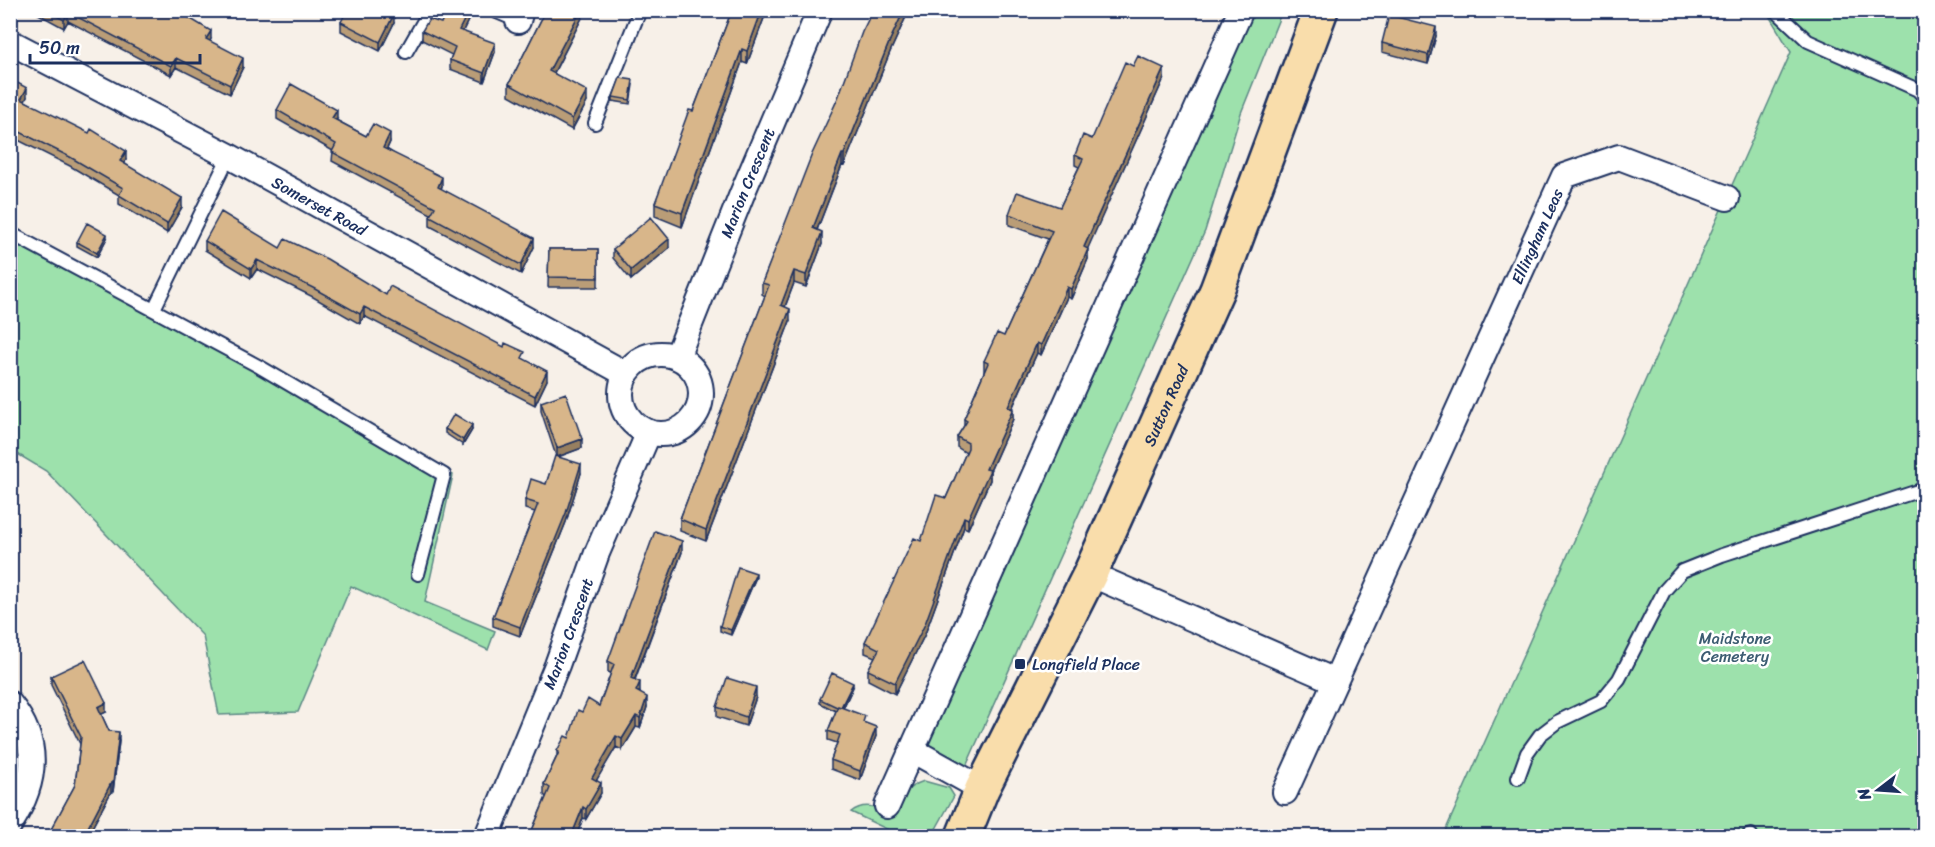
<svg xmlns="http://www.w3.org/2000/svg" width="1935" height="847" viewBox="0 0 1935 847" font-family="Sriracha,sans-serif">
  <rect width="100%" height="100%" fill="#f7f0e8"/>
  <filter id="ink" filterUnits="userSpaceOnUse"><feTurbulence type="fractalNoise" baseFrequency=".0167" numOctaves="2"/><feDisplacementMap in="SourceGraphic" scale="12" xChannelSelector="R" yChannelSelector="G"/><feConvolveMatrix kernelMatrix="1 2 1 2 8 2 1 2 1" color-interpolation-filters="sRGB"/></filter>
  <g filter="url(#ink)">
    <path fill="#9de1ac" stroke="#5c8885" stroke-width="1.5" d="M1249,11H1282L1241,113L1205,231L964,771L931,753L927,738Z
      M1761,11H1924V836H1443L1791,52L1768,14Z
      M11,227L453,475L425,602L495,631L488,650L351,586L298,712L219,715L203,636L46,471L11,450Z
      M924,781L949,788L954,796L932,836H901L851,812C865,801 878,808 893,814C900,797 906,787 924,781Z"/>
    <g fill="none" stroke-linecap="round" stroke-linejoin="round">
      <defs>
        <path id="service" d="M492,10L518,21
          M1775,10L1808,41L1918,90L1924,97
          M406,52L430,10
          M595,123L640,10
          M10,233L260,367L444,475L418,574
          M154,309L229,156
          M1518,778L1527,753L1540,735L1557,722L1601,701L1619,679L1664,591L1682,571L1722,555L1924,489
          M1748,836L1751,835"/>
        <g id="minor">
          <path d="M518,21L521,10"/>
          <path id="s1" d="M10,42L229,156L626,374"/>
          <circle cx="661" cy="394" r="40"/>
          <path id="s2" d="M677,357L742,194L820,10"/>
          <path d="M1090,574L1335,681"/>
          <path d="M10,704C42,744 36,784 10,824"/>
          <path d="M912,750L982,789"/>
          <path id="s3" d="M1285,792L1564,176L1619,157L1727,198"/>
          <path d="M887,806L1241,10"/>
          <path id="s4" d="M487,836L557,665L597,553L649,432"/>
        </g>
        <g id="primary">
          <path id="s5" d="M963,836L982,789L1090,574L1217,290L1321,10"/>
        </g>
      </defs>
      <use href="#service" stroke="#1b2f5e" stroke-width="16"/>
      <use href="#minor" stroke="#1b2f5e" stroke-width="28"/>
      <use href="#primary" stroke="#1b2f5e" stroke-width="38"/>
      <use href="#service" stroke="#fff" stroke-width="12"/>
      <use href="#minor" stroke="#fff" stroke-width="24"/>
      <use href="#primary" stroke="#f9ddab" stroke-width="33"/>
    </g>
    <path fill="#ba9d77" stroke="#1b2f5e" stroke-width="1.5" d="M31,10H133L211,39L209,41L243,67L230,94L176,67L171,75L68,21L64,28Z
      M447,10H473L463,31L495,52L484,82L450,69V60L452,55L422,40V31L441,23Z
      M546,10H586L554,73L587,102L572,130L509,95V84Z
      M732,10H767L747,64L742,62L682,227L655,216V203L693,111Z
      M873,10H909L890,52L844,166L842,165L817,230L822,244L806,287L794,283L785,307L790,321L706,541L680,531V519L765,296L762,294V283L838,98Z
      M341,22L394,23L380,51L341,31Z
      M1436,36L1428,64L1382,52V43Z
      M1133,66L1164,78L1087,249L1088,259L1071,299L1067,297L1041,355L1037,353L1012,409L1013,419L990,471V480L968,529L964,527L925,634L895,694L868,680V670L875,657L865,653V642L946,498L966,453L957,447V437L964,426V419L984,372V361L1004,336L1048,239L1009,225V214L1060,207L1079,167L1075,165V155L1092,139Z
      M10,79L27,97L25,101L126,160L124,163L182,207L167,233L119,204V195L70,166L10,136Z
      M633,85L630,104L613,101V97Z
      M277,110L337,119L336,120L366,136L390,142L387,149L442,186L441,189L534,247L521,274L430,226V216L431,214L332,161L333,151L277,119Z
      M107,238L97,257L77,246V242Z
      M205,241L280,248L386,295L525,360L547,380L535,405L364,316L360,324L313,297L257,269L251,278L205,250Z
      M669,248L631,280L613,258V249Z
      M549,249H598V287H548Z
      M541,402L582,448L558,457L581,473L566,522L520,636L493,626V617L535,512L525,509V500L546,484L556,456L541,411Z
      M445,429L472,430L463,445L445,433Z
      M682,552L635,680L640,693L647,707L640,728L636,727L622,750L616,747L596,780L601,793L586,819L583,818L576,837H531V833L546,797L544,795V784L557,756V751L569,738L582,712L599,706L611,673L608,672V661Z
      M756,577L731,635L720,631V626Z
      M51,676L106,712L101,714L109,731L119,741L113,792H111L87,837H47L75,785L80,744L51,685Z
      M853,687L843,708L865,723L876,736L860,780L831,769V760L837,743L828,740V731L836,711L820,703V699Z
      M756,697L746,726L717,717V707Z"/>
    <path fill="#977f61" stroke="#1b2f5e" stroke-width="1.5" d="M469,10H473L459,39V30Z
      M581,10H586L549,82V71Z
      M762,10H767L747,64V51Z
      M904,10H909L890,52L844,166V154L890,40Z
      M68,12V21L64,28V20Z
      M394,14V23L380,51V42Z
      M1436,27V36L1428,64V55Z
      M211,31V39L206,48V39Z
      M495,43V52L484,82V73Z
      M742,49V62L682,227V213Z
      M176,58V67L171,75V66Z
      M243,58V67L230,94V85Z
      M1164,68V78L1084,257V247Z
      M27,88V97L21,108V99Z
      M587,91V102L572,130V119Z
      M337,110V119L332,128V118Z
      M390,133V142L383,157V148Z
      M126,151V160L120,170V161Z
      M842,154V165L813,240V228Z
      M442,177V186L438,196V187Z
      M182,198V207L167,233V224Z
      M822,232V244L806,287V275Z
      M107,234V238L97,257V253Z
      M534,238V247L521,274V265Z
      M669,239V248L631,280V270Z
      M1088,249V259L1071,299V289Z
      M257,260V269L251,278V269Z
      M794,271V283L781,317V305Z
      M1067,287V297L1041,355V345Z
      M364,307V316L360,324V314Z
      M790,309V321L706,541V530Z
      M1037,343V353L1008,417V407Z
      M547,371V380L535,405V396Z
      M1013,409V419L990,471V480L968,529V519L986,469Z
      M472,425V430L463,445V440Z
      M582,439V448L557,457V448Z
      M581,464V473L566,522L520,636V627Z
      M964,517V527L925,634L895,694V683Z
      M682,541V552L631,689V678Z
      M756,573V577L731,635V630Z
      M640,682V693L636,691Z
      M853,683V687L841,713V709Z
      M756,687V697L746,726V717Z
      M647,697V707L640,728V718Z
      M106,703V712L98,716V707Z
      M636,716V727L622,750V739Z
      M876,727V736L860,780V771Z
      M119,732V741L113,792V783Z
      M616,736V747L592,788V778Z
      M111,783V792L87,837H83Z
      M601,783V793L586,819V809Z
      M583,807V818L576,837H571Z"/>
    <path fill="#d8b68a" stroke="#1b2f5e" stroke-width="1.5" d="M46,10H176L211,31L206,39L243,58L230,85L176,58L171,66L68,12L64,20Z
      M347,10H387L394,14L380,42L341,22Z
      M447,10H469L459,30L495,43L484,73L450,60L455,47L422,31L429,19L441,23Z
      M546,10H581L549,71L587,91L572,119L509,84Z
      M732,10H762L747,51L742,49L682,213L655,203L689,110L693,111Z
      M873,10H904L890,40L844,154H842L813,228L822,232L806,275L794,271L781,305L790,309L706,530L680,519L769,285L762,283L812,154L838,98L862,32Z
      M1389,15L1436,27L1428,55L1382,43Z
      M1138,56L1164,68L1084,247L1088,249L1071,289L1067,287L1041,345L1037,343L1008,407L1013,409L986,469L990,470L968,519L964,517L925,624L895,683L868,670L879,649L865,642L914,538L921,541L936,495L946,498L968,448V443L957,437L967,421L964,419L988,363L984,361L997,333L1004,336L1052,231L1009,214L1017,192L1060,207L1083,159L1075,155L1083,135L1092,139L1125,62L1133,66Z
      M620,78L633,80L630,100L613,97Z
      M10,79L27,88L21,99L89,133L91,129L126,151L120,161L182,198L167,224L119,195L123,188L70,157L10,127V120L13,115L10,114Z
      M291,84L337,110L332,118L366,136L373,124L390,133L383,148L442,177L438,187L534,238L521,265L430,216L435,207L332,152L336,144L277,110Z
      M221,212L280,248L285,239L327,259L386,295L390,286L504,347L505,343L525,352L522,358L547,371L535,396L364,307L360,314L313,288L257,260L251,269L205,241Z
      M651,217L669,239L631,270L613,249Z
      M87,223L107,234L97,253L77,242Z
      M549,249H598V278L548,277Z
      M566,393L582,439L557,448L541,402Z
      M454,414L472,425L463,440L445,429Z
      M555,456L581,464L566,513L520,627L493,617L538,504L525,500L531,479L546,484Z
      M655,531L682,541L631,678L640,682L636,691L647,697L640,718L636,716L622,739L616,736L592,778L601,783L586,809L583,807L571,837H535L536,835L531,833L550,788L544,784L559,752L557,751L565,736L569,738L578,710L582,712L588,699L599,706L614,664L608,661Z
      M738,567L756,573L731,630L720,626Z
      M85,660L106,703L98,707L109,731L119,732L113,783H111L83,837H47L75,785L81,737L51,676Z
      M832,673L853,683L841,707L838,706L837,707L820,699Z
      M727,678L756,687L746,717L717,707Z
      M838,706L865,716L863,722L876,727L860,771L831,760L840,735L828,731Z"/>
  </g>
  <rect fill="#1b2f5e" stroke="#fff" stroke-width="2" x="1014" y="658" width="12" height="12" rx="3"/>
  <g text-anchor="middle" stroke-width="5" stroke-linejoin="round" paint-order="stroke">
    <g font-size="16" fill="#1b2f5e" stroke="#fff">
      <text dy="6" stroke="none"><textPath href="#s2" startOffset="188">Marion Crescent</textPath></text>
      <text dy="6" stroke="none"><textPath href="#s1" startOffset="350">Somerset Road</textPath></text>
      <text dy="6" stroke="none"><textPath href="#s3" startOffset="610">Ellingham Leas</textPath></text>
      <text dy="6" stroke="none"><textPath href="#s5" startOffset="476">Sutton Road</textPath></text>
      <text dy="6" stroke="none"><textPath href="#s4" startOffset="218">Marion Crescent</textPath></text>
    </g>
    <g font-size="16" fill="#3c5c72" stroke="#fff">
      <text x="1735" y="644">Maidstone<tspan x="1735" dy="18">Cemetery</tspan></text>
    </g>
    <g font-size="16" fill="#1b2f5e" stroke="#fff" text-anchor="start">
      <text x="1032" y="670">Longfield Place</text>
    </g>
  </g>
  <rect width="1935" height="847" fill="none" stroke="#fff" stroke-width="36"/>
  <rect x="18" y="18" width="1899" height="811" fill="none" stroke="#1b2f5e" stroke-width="2" filter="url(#ink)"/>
  <g transform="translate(1878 790) rotate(253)" stroke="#ffffff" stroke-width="4.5" paint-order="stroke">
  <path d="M0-4.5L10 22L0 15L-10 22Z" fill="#1b2f5e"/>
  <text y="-9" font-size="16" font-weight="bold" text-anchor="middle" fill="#1b2f5e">N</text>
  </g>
  <path d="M30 54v9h170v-9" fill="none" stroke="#1b2f5e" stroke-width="3"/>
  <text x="39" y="54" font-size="18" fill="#1b2f5e" stroke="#ffffff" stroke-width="4.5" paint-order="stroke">50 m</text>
</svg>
